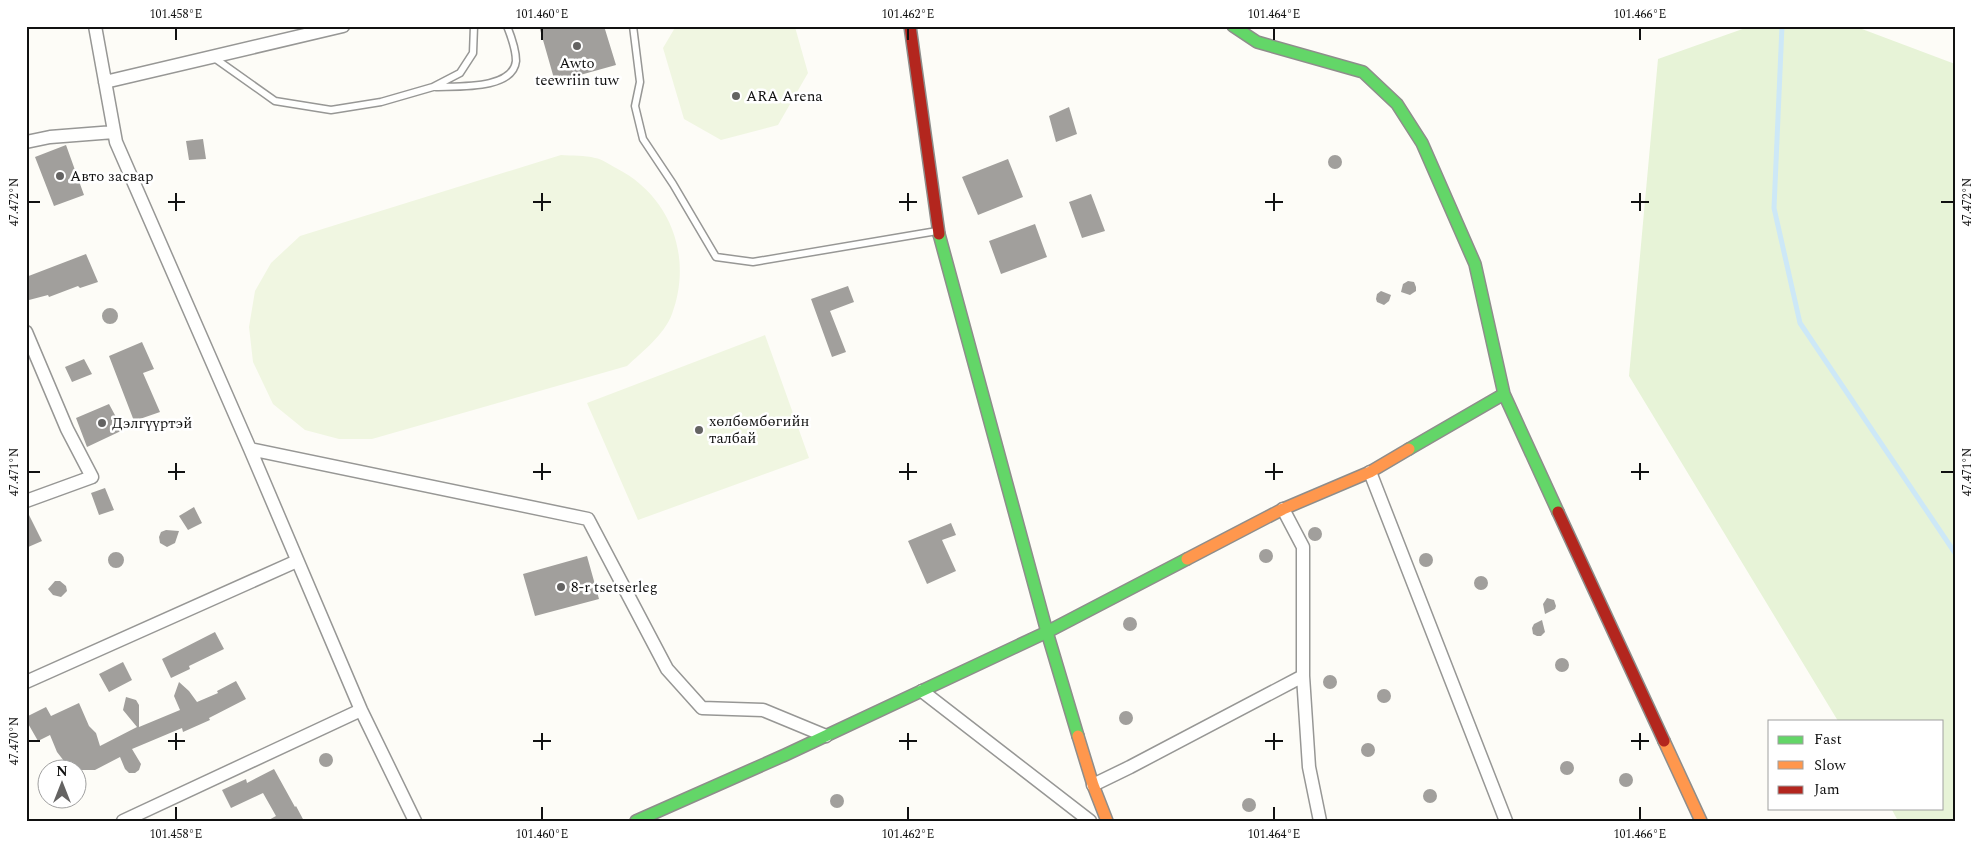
<svg xmlns="http://www.w3.org/2000/svg" width="1981" height="847" viewBox="0 0 1981 847" font-family="Spectral,serif">
  <rect width="100%" height="100%" fill="#fdfcf7"/>
  <path fill="#e7f3d7" d="M1751,26H1854L1955,64V821H1898L1891,808H1942V721H1838L1629,376L1658,59Z"/>
  <path fill="#f0f6e1" d="M676,26L795,27L808,73L778,125L721,140L684,119L663,48Z
    M561,155C572,156 585,155 595,158C602,159 610,165 616,168C671,196 693,257 672,314C664,335 643,351 627,366L372,439H339L305,430L273,404L253,362L249,327L255,291L271,263L300,236Z
    M765,335L809,458L638,520L587,403Z"/>
  <g fill="none" stroke-linecap="round" stroke-linejoin="round">
    <path stroke="#cde8f7" stroke-width="5" d="M1782,26L1774,208L1800,323L1955,553"/>
  </g>
  <path fill="#a19f9c" d="M539,26H604L616,65L555,82Z
    M1069,107L1077,134L1056,142L1049,116Z
    M203,139L206,159L189,160L186,141Z
    M66,145L84,195L54,206L35,157Z
    M1328 162a7 7 0 1 1 14 0a7 7 0 1 1-14 0Z
    M1008,159L1023,197L978,215L962,177Z
    M1091,194L1105,231L1082,238L1069,202Z
    M1035,224L1047,257L1001,274L989,241Z
    M86,254L98,282L80,288L78,286L49,297L48,295L29,300L26,291V277Z
    M1408,281L1414,282L1416,287V291L1410,295L1401,292L1403,284Z
    M848,286L854,302L830,311L846,352L832,357L811,299Z
    M1381,291L1391,295L1389,301L1384,305L1377,302L1376,299L1377,294Z
    M102 316a8 8 0 1 1 16 0a8 8 0 1 1-16 0Z
    M142,342L154,369L143,373L160,412L134,421L109,356Z
    M84,359L92,374L72,382L65,367Z
    M109,404L123,430L87,447L76,418Z
    M105,488L114,510L99,515L91,493Z
    M194,507L202,523L188,530L179,516Z
    M26,509L42,541L26,548Z
    M951,523L956,535L942,540L956,571L927,584L908,541Z
    M1308 534a7 7 0 1 1 14 0a7 7 0 1 1-14 0Z
    M166,530L179,531L175,543L167,547L160,543L159,537L161,532Z
    M1259 556a7 7 0 1 1 14 0a7 7 0 1 1-14 0Z
    M108 560a8 8 0 1 1 16 0a8 8 0 1 1-16 0Z
    M1419 560a7 7 0 1 1 14 0a7 7 0 1 1-14 0Z
    M587,556L599,599L535,616L523,574Z
    M1474 583a7 7 0 1 1 14 0a7 7 0 1 1-14 0Z
    M55,581H60L66,586L67,591L61,597L53,595L48,589Z
    M1547,598L1554,600L1556,606L1555,609L1545,614L1543,604Z
    M1123 624a7 7 0 1 1 14 0a7 7 0 1 1-14 0Z
    M1542,620L1545,632L1541,636H1537L1533,634L1532,628L1534,624Z
    M215,632L224,649L189,666L190,669L171,678L162,659Z
    M1555 665a7 7 0 1 1 14 0a7 7 0 1 1-14 0Z
    M123,662L132,680L109,692L99,674Z
    M1323 682a7 7 0 1 1 14 0a7 7 0 1 1-14 0Z
    M236,681L246,699L209,718L210,720L183,732L182,728L132,749L141,764L139,770L135,773H129L125,769L120,757L95,770H71L57,752L50,735L38,741L26,720V717L46,707L51,716L79,703L89,726L96,733L100,746L137,727L123,710L126,697L136,700L139,705V727L180,710L174,696L179,682L189,691L197,702L218,693L217,691Z
    M1377 696a7 7 0 1 1 14 0a7 7 0 1 1-14 0Z
    M1119 718a7 7 0 1 1 14 0a7 7 0 1 1-14 0Z
    M1361 750a7 7 0 1 1 14 0a7 7 0 1 1-14 0Z
    M319 760a7 7 0 1 1 14 0a7 7 0 1 1-14 0Z
    M1560 768a7 7 0 1 1 14 0a7 7 0 1 1-14 0Z
    M274,769L295,807L296,806L304,821H267L276,816L263,793L231,808L222,790L246,779L247,783Z
    M1619 780a7 7 0 1 1 14 0a7 7 0 1 1-14 0Z
    M1423 796a7 7 0 1 1 14 0a7 7 0 1 1-14 0Z
    M830 801a7 7 0 1 1 14 0a7 7 0 1 1-14 0Z
    M1242 805a7 7 0 1 1 14 0a7 7 0 1 1-14 0Z"/>
  <g fill="none" stroke-linecap="round" stroke-linejoin="round">
    <defs>
      <path id="lane" d="M633,26L640,82L635,106L643,139L673,184L716,257L753,262L937,231
        M213,57L275,101L331,110L381,102L433,87L460,73L473,53L474,26
        M436,87C457,86 513,90 516,61C516,50 511,36 507,26"/>
      <path id="street" d="M95,26L116,142L250,449L361,710L415,821
        M105,82L343,26
        M26,142L50,137L114,132
        M26,332L67,429L92,477L26,501
        M250,449L588,519L667,669L702,708L763,710L826,736
        M1370,472L1506,821
        M1283,509L1303,547V676L1309,767L1320,821
        M26,682L297,561
        M922,691L1090,821
        M1093,785L1130,767L1303,676
        M123,821L361,710"/>
      <path id="fast" d="M1233,26L1257,42L1363,72L1397,104L1422,143L1475,264L1504,394L1558,512
        M939,234L1047,632L1078,736
        M1409,449L1504,394
        M636,821L785,755L1047,632L1187,559"/>
      <path id="slow" d="M1187,559L1283,509L1370,472L1409,449
        M1078,736L1093,785L1107,821
        M1664,741L1701,821"/>
      <path id="jam" d="M910,26L939,234
        M1558,512L1664,741"/>
    </defs>
    <use href="#lane" stroke="#979795" stroke-width="9"/>
    <use href="#street" stroke="#979795" stroke-width="15"/>
    <use href="#fast" stroke="#8e8d8b" stroke-width="14"/>
    <use href="#slow" stroke="#8e8d8b" stroke-width="14"/>
    <use href="#jam" stroke="#8e8d8b" stroke-width="14"/>
    <use href="#lane" stroke="#fffffe" stroke-width="6"/>
    <use href="#street" stroke="#fffffe" stroke-width="12"/>
    <use href="#fast" stroke="#63d668" stroke-width="11"/>
    <use href="#slow" stroke="#ff974d" stroke-width="11"/>
    <use href="#jam" stroke="#b3261e" stroke-width="11"/>
  </g>
  <path fill="none" stroke="#111" stroke-width="2" d="M176,28V40M542,28V40M908,28V40M1274,28V40M1640,28V40M176,193V211M542,193V211M908,193V211M1274,193V211M1640,193V211M28,202H40M168,202H185M533,202H551M899,202H917M1265,202H1283M1631,202H1649M1941,202H1954M176,463V480M542,463V480M908,463V480M1274,463V480M1640,463V480M28,472H40M168,472H185M533,472H551M899,472H917M1265,472H1283M1631,472H1649M1941,472H1954M176,733V750M542,733V750M908,733V750M1274,733V750M1640,733V750M28,741H40M168,741H185M533,741H551M899,741H917M1265,741H1283M1631,741H1649M176,807V820M542,807V820M908,807V820M1274,807V820M1640,807V820"/>
  <g fill="#646362" stroke="#fff" stroke-width="2">
    <circle cx="577" cy="46" r="5"/>
    <circle cx="736" cy="96" r="5"/>
    <circle cx="60" cy="176" r="5"/>
    <circle cx="102" cy="423" r="5"/>
    <circle cx="699" cy="430" r="5"/>
    <circle cx="561" cy="587" r="5"/>
  </g>
  <g text-anchor="middle" stroke-width="5" stroke-linejoin="round" paint-order="stroke">
    <g font-size="15" fill="#111" stroke="#fff" text-anchor="start">
      <text x="577" y="68" text-anchor="middle">Awto<tspan x="577" dy="17">teewriin tuw</tspan></text>
      <text x="746" y="101">ARA Arena</text>
      <text x="70" y="181">Авто засвар</text>
      <text x="709" y="426">хөлбөмбөгийн<tspan x="709" dy="17">талбай</tspan></text>
      <text x="112" y="428">Дэлгүүртэй</text>
      <text x="571" y="592">8-r tsetserleg</text>
    </g>
  </g>
  <rect width="1981" height="847" fill="none" stroke="#ffffff" stroke-width="55"/>
  <rect x="1768" y="720" width="175" height="90" fill="#ffffff" stroke="#a0a0a0"/>
  <rect x="1778" y="736" width="25" height="8" fill="#63d668" stroke="#a0a0a0"/>
  <text x="1814" y="744" font-size="15" fill="#111111">Fast</text>
  <rect x="1778" y="761" width="25" height="8" fill="#ff974d" stroke="#a0a0a0"/>
  <text x="1814" y="770" font-size="15" fill="#111111">Slow</text>
  <rect x="1778" y="786" width="25" height="8" fill="#b3261e" stroke="#a0a0a0"/>
  <text x="1814" y="794" font-size="15" fill="#111111">Jam</text>
  <g transform="translate(62 784)"><circle r="24" fill="#ffffff" stroke="#a0a0a0"/>
  <path d="M0-4L9 19L0 12L-9 19Z" fill="#646362"/>
  <text y="-8" font-size="14" font-weight="bold" text-anchor="middle" fill="#111111">N</text>
  </g>
  <rect x="28" y="28" width="1926" height="792" fill="none" stroke="#111" stroke-width="2"/>
  <g font-size="12" text-anchor="middle" fill="#111">
    <text x="176" y="18">101.458°E</text>
    <text x="542" y="18">101.460°E</text>
    <text x="908" y="18">101.462°E</text>
    <text x="1274" y="18">101.464°E</text>
    <text x="1640" y="18">101.466°E</text>
    <text transform="translate(14 202) rotate(-90)" y="4">47.472°N</text>
    <text transform="translate(1967 202) rotate(-90)" y="4">47.472°N</text>
    <text transform="translate(14 472) rotate(-90)" y="4">47.471°N</text>
    <text transform="translate(1967 472) rotate(-90)" y="4">47.471°N</text>
    <text transform="translate(14 741) rotate(-90)" y="4">47.470°N</text>
    <text x="176" y="838">101.458°E</text>
    <text x="542" y="838">101.460°E</text>
    <text x="908" y="838">101.462°E</text>
    <text x="1274" y="838">101.464°E</text>
    <text x="1640" y="838">101.466°E</text>
  </g>
</svg>
